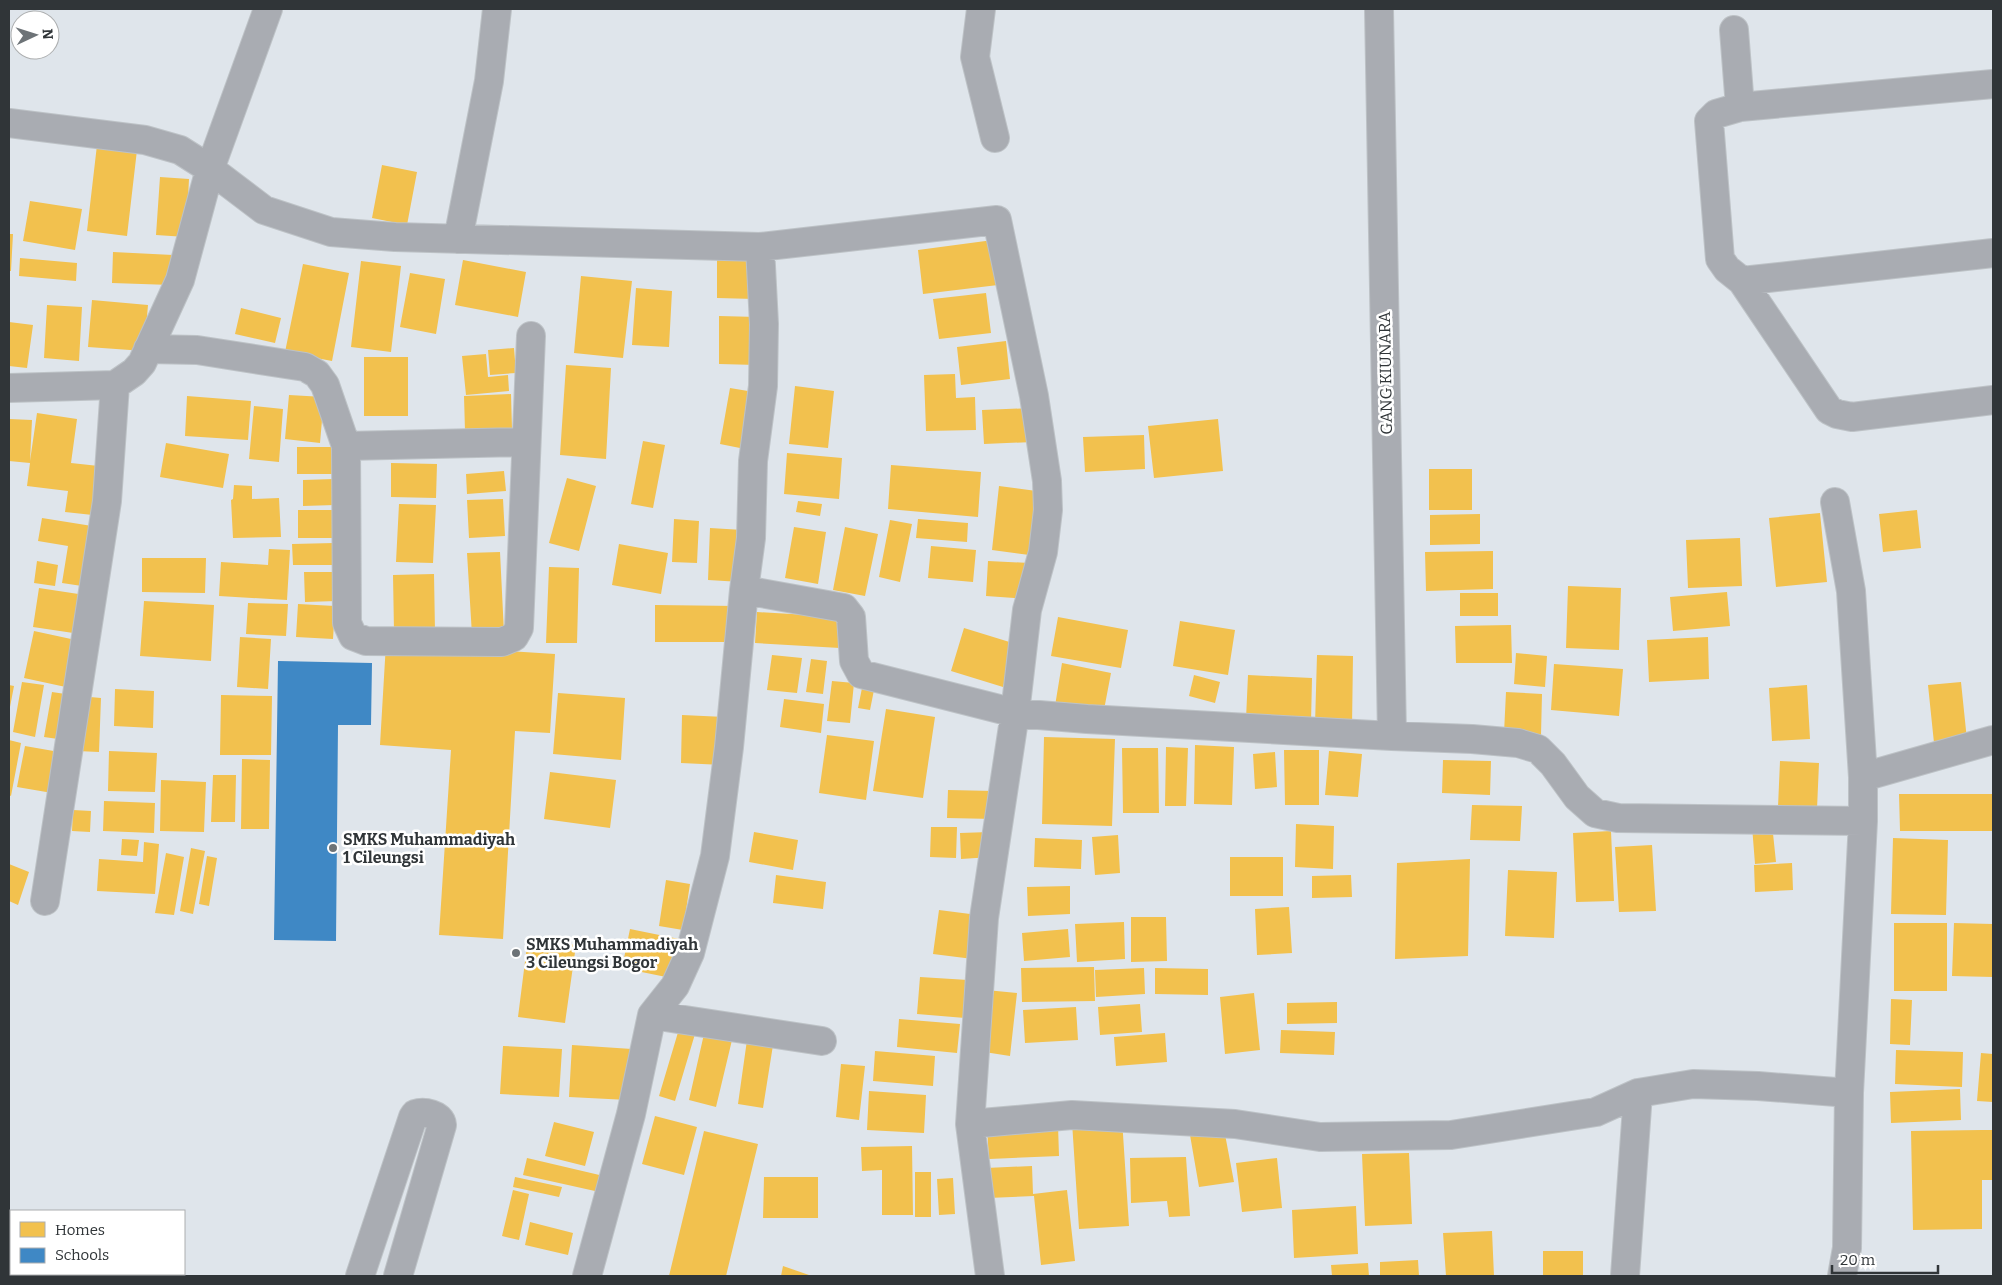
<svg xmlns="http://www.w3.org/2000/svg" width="2002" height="1285" viewBox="0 0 2002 1285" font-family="Bitter,serif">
  <rect width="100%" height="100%" fill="#dfe5eb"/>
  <path fill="#f2c14e" d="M97,145L137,150L127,236L87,231Z
    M382,165L417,172L407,225L372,218Z
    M160,177L189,179L186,237L156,235Z
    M30,201L82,209L75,250L23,241Z
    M9,234H13L11,271H9Z
    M993,240L998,285L923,294L918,250Z
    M113,252L173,255L171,285L112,283Z
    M20,258L77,263L76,281L19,276Z
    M717,259L755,260V299L717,298Z
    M463,260L526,272L518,317L455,305Z
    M361,261L401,266L391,352L351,347Z
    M303,264L349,273L332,361L285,352Z
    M410,273L445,279L436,334L400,327Z
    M581,276L632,281L623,358L574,353Z
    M636,288L672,291L669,347L632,345Z
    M986,293L991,333L939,339L933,299Z
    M92,300L148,305L144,351L88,347Z
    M47,305L82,307L79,361L44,358Z
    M241,308L281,318L275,343L235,334Z
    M719,316L758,317L757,365L719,364Z
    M9,322L33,325L27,368L9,366Z
    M1006,341L1010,379L961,385L957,347Z
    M514,348L516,373L490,375L488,350Z
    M486,354L488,377L508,375L509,391L466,395L462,356Z
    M364,357H408V416H364Z
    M566,365L611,368L606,459L560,455Z
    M955,374L956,398L975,397L976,430L926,431L924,375Z
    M795,386L834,391L828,448L789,444Z
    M730,388L760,393L750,450L720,444Z
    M511,394L512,429L465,431L464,396Z
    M289,395L324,397L320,443L285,439Z
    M187,396L251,401L248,440L185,436Z
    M254,406L283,409L279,462L249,459Z
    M1032,408L1033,442L984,444L982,410Z
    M37,413L77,419L71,463L108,467L102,516L65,512L68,491L27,486L30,463L9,461V419L32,420L30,461Z
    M1218,419L1223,471L1154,478L1148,426Z
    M1144,435L1145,469L1085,472L1083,437Z
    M643,441L665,445L653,508L631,504Z
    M166,443L229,454L223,488L160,477Z
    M297,447H335L336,474H297Z
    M787,453L842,458L839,499L784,494Z
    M391,463L437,464L436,498L391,497Z
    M891,465L981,472L978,517L888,509Z
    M1429,469H1472V510H1429Z
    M504,471L506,491L467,494L466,474Z
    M567,478L596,486L579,551L549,543Z
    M334,479L335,505L303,506V480Z
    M234,485L252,486V499L279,498L281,537L233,538L231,500L233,499Z
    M999,486L1044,492L1037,556L992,550Z
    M503,499L505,536L469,538L467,500Z
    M798,501L822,504L820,516L796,512Z
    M399,504L436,505L433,563L396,562Z
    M298,510H336V538H298Z
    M1917,510L1921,548L1883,552L1879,514Z
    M1820,513L1827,582L1776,587L1769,518Z
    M1480,514V544L1430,545V515Z
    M42,518L92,526L82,586L62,583L68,546L38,541Z
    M674,519L699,521L697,563L672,562Z
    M918,519L968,523L967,542L916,538Z
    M890,520L912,524L900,582L879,577Z
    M794,527L826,532L818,584L785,578Z
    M845,527L878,534L865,596L833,590Z
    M710,528L743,530L741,582L708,580Z
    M1740,538L1742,586L1688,588L1686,540Z
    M334,543V565H293L292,544Z
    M619,544L668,553L661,594L612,585Z
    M931,546L976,550L973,582L928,578Z
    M269,549L290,550L287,600L219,596L221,562L268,565Z
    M1493,551V589L1426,591L1425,552Z
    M500,552L504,633L472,635L467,553Z
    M142,558H206L205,593L142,592Z
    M37,561L58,565L55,586L34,583Z
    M988,561L1029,563L1027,599L986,596Z
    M549,567L579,568L577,643H546Z
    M304,572H337V601L305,602Z
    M434,574L435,632H394L393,575Z
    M1568,586L1621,588L1619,650L1566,648Z
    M39,588L85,595L80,634L33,627Z
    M1727,592L1730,626L1673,631L1670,597Z
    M1460,593H1498V616H1460Z
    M144,601L214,605L211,661L140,656Z
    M248,603L288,604L286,636L246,634Z
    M298,604L335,606L333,639L296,637Z
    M655,605L737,606V642H655Z
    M757,612L842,617L840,648L755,643Z
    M1058,617L1128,630L1121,668L1051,656Z
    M1180,621L1235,630L1228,675L1173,666Z
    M1511,625L1512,663H1456L1455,626Z
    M964,628L1016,644L1003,687L951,671Z
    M34,631L85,642L75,689L24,678Z
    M240,637L271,639L268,689L237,687Z
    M1708,637L1709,679L1649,682L1647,640Z
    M386,643L555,654L550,733L515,731L503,939L439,935L451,750L380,745Z
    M1516,653L1547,656L1545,687L1514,684Z
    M772,655L802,658L797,693L767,690Z
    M1317,655L1353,656L1352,726L1315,725Z
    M811,659L827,661L823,694L806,692Z
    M1062,663L1111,673L1103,715L1055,706Z
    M1554,664L1623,669L1619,716L1551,710Z
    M1194,675L1220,682L1215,703L1189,696Z
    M1248,675L1312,678L1311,723L1246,719Z
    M832,681L854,683L850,723L827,721Z
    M22,682L44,685L35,737L13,732Z
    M1961,682L1967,740L1934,743L1928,685Z
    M863,683L875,685L870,710L858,708Z
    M9,685L14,686L10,707H9Z
    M1807,685L1810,739L1772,741L1769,688Z
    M115,689L154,691L153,728L114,726Z
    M52,692L72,695L65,740L44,737Z
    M1506,692L1542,694L1541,735L1504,733Z
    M558,693L625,698L621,760L553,754Z
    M221,695L272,696L271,755H220Z
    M79,696L101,698L99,752L77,751Z
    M784,699L824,704L821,733L780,727Z
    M886,709L935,717L923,798L873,791Z
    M682,715L725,717L723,765L681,763Z
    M827,735L874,741L866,800L819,793Z
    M1044,737L1115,739L1112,826L1042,824Z
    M9,740L21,743L11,796L9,795Z
    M1195,745L1234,747L1232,805L1194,804Z
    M25,746L65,753L58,794L17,787Z
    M1166,747L1188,748L1186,806H1165Z
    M1122,748H1158L1159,813H1123Z
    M1284,750H1319V805H1285Z
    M109,751L157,753L155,792L108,791Z
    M1329,751L1362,754L1358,797L1325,795Z
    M1275,752L1277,787L1255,789L1253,754Z
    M242,759L270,760L269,829H241Z
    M1443,760L1491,761L1490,795L1442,793Z
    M1780,761L1819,763L1817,809L1778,807Z
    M550,772L616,780L610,828L544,819Z
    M213,775H236L235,822H211Z
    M161,780L206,782L204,832L160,831Z
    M948,790L994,791V819L947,818Z
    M1899,794H1993V831H1900Z
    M104,801L155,803L154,833L103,831Z
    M1472,805L1522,806L1520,841L1470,840Z
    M73,810L91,811L90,832L72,831Z
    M1296,824L1334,826L1333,869L1295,867Z
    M1772,824L1776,862L1755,864L1752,826Z
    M931,827H957L956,858L930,857Z
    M1611,831L1614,901L1576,902L1573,833Z
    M754,832L798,840L793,870L749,862Z
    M990,832L991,857L961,859L960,833Z
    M1118,835L1120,873L1095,875L1092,837Z
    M1035,838L1082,840L1081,869L1034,867Z
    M1893,838L1948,840L1946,915L1891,914Z
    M122,839L139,840L137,856L121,855Z
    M144,842L159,844L155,894L97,891L99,859L143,862Z
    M1652,845L1656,911L1619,912L1615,847Z
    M191,848L205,851L193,914L180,911Z
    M166,853L184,857L174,915L155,913Z
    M207,856L217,858L209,906L199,904Z
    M1230,857H1283V896H1230Z
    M1470,859L1468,956L1395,959L1397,863Z
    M1792,863L1793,890L1755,892L1754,865Z
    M9,864L29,872L18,905L9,901Z
    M1508,870L1557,872L1554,938L1505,936Z
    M776,875L826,882L823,909L773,903Z
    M1351,875L1352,897L1312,898V876Z
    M666,880L690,884L683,930L659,926Z
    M1070,886V914L1028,916L1027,887Z
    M1289,907L1292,953L1257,955L1255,909Z
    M939,910L978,915L973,959L933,954Z
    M1131,917H1166L1167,961L1131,962Z
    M1124,922L1125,959L1077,962L1075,924Z
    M1894,923H1947V991H1894Z
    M1954,923L1993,924V977L1952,976Z
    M630,929L679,939L671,978L622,968Z
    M1068,929L1070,957L1024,961L1022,933Z
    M528,938L576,945L565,1023L518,1017Z
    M1094,967L1095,1001L1022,1002L1021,968Z
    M1144,968L1145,994L1096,997L1095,970Z
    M1155,968L1208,969V995L1155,994Z
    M920,977L968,980L965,1018L917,1014Z
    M986,990L1017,993L1010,1056L978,1051Z
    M1254,993L1260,1050L1225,1054L1220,997Z
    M1891,999L1912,1000L1910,1045L1890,1044Z
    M1337,1002V1023L1287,1024V1003Z
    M1140,1004L1142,1032L1100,1035L1098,1007Z
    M1076,1007L1078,1040L1025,1043L1023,1010Z
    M899,1019L960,1024L957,1053L897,1047Z
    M679,1029L695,1034L675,1101L659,1096Z
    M1281,1030L1335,1032L1334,1055L1280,1053Z
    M1165,1033L1167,1062L1116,1066L1114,1037Z
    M704,1034L732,1040L716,1107L689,1100Z
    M747,1040L773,1045L763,1108L738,1104Z
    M572,1045L632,1049L628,1100L569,1097Z
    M503,1046L562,1049L559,1097L500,1094Z
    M1896,1050L1963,1052L1962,1087L1895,1084Z
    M875,1051L935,1056L933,1086L873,1081Z
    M1981,1053L1993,1054V1102L1977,1101Z
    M841,1064L865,1066L859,1120L836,1117Z
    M1960,1089L1961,1120L1891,1123L1890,1092Z
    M869,1091L926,1095L924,1133L867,1130Z
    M655,1116L697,1127L684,1175L642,1164Z
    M1122,1119L1129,1226L1079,1229L1072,1122Z
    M554,1122L594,1132L585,1166L545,1156Z
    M1058,1125L1059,1156L989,1159L987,1127Z
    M1224,1129L1234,1182L1199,1187L1190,1135Z
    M1981,1130H1993V1180H1982V1229L1913,1230L1911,1131Z
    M704,1131L758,1144L726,1276H669Z
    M912,1146L913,1215H882V1170L862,1171L861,1147Z
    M1409,1153L1412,1224L1365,1226L1362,1154Z
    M1186,1157L1190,1216L1169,1217L1167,1201L1131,1203L1130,1158Z
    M527,1158L608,1177L604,1193L523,1175Z
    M1277,1158L1282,1208L1242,1212L1236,1163Z
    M1032,1166L1033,1194L1067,1190L1075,1261L1041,1265L1034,1196L988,1198L986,1168Z
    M915,1172H931V1217H915Z
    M515,1177L562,1187L559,1197L513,1187Z
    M764,1177H818V1218H763Z
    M953,1178L955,1214L939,1215L937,1179Z
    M513,1190L529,1194L519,1240L502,1236Z
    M1356,1206L1358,1254L1294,1258L1292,1210Z
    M530,1222L573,1233L568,1255L525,1245Z
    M1492,1231L1494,1276H1446L1443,1233Z
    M1543,1251H1583V1276H1543Z
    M1418,1260L1419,1276H1380V1262Z
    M1368,1263L1369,1276H1332L1331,1265Z
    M783,1266L809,1275L808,1276H781Z"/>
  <path fill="#3f88c5" d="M278,661L372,663L371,725H338L336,941L274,940Z"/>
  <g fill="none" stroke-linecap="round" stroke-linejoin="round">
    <defs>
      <path id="street" d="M981,9L975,57L995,138
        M1379,9L1392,736
        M1734,30L1740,107
        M1993,84L1740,107L1716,114L1709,121L1720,259L1727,269L1742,281L1829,410L1837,414L1852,417L1993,400
        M9,123L145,140L180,150L210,169L264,210L331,232L395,237L760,247L997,220L1034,396L1047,481L1048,510L1043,552L1027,610L1015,713L984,918L970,1124L990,1276
        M458,239L489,81L497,9
        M1742,281L1993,253
        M148,349L197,350L305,367L317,374L325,385L346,446L347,623L353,636L366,641L502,642L514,637L519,628L531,336
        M9,388L115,385L134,372L142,363L180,280L210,169L268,9
        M346,446L526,442
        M1835,502L1851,591L1863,777
        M744,590L844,608L851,617L854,661L861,674L1015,713L1087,719L1392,736L1472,739L1518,743L1538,749L1553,764L1577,797L1595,813L1618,818L1863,821
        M45,901L107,501L115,385
        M652,1015L822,1041
        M970,1124L1072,1115L1235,1124L1320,1137L1451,1135L1596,1112L1638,1093
        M360,1276L413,1117L415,1114C424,1111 441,1114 442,1125L398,1276
        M587,1276L631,1114L652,1015L675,986L690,953L715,856L729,747L744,590L751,538L753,461L763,386L764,324L760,247
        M1625,1276L1638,1093L1693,1084L1758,1086L1849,1093
        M1842,1276L1847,1248L1849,1093L1863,821V777L1993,740"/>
    </defs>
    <use href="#street" stroke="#bdc2c6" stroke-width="30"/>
    <use href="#street" stroke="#a9acb2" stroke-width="28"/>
  </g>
  <g fill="#6d7377" stroke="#fff" stroke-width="2">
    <circle cx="333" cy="848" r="5"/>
    <circle cx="516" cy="953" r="5"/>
  </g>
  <g text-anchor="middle" stroke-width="5" stroke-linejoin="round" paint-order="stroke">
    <g font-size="16" fill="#303538" stroke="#fff">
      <text transform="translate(1385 373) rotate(-91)" y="6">GANG KIUNARA</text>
    </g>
    <g font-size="16" font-weight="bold" fill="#303538" stroke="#fff" text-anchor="start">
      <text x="343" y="845">SMKS Muhammadiyah<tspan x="343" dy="18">1 Cileungsi</tspan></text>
      <text x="526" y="950">SMKS Muhammadiyah<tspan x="526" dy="18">3 Cileungsi Bogor</tspan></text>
    </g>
  </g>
  <rect width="2002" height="1285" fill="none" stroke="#303538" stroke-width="20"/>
  <rect x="10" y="1210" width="175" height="65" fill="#ffffff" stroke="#acaeaf"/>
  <rect x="20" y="1222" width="25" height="15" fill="#f2c14e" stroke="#acaeaf"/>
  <text x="55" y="1235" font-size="15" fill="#303538">Homes</text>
  <rect x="20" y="1248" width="25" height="15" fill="#3f88c5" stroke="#acaeaf"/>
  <text x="55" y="1260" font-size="15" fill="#303538">Schools</text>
  <g transform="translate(35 35) rotate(86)"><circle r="24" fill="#ffffff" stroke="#acaeaf"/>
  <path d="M0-4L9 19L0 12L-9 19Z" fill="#6d7377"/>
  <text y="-8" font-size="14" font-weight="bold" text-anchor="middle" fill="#303538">N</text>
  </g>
  <path d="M1832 1265v8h106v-8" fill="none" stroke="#303538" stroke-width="2.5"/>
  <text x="1840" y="1265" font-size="15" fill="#303538" stroke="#ffffff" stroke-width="4" paint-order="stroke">20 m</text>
</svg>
